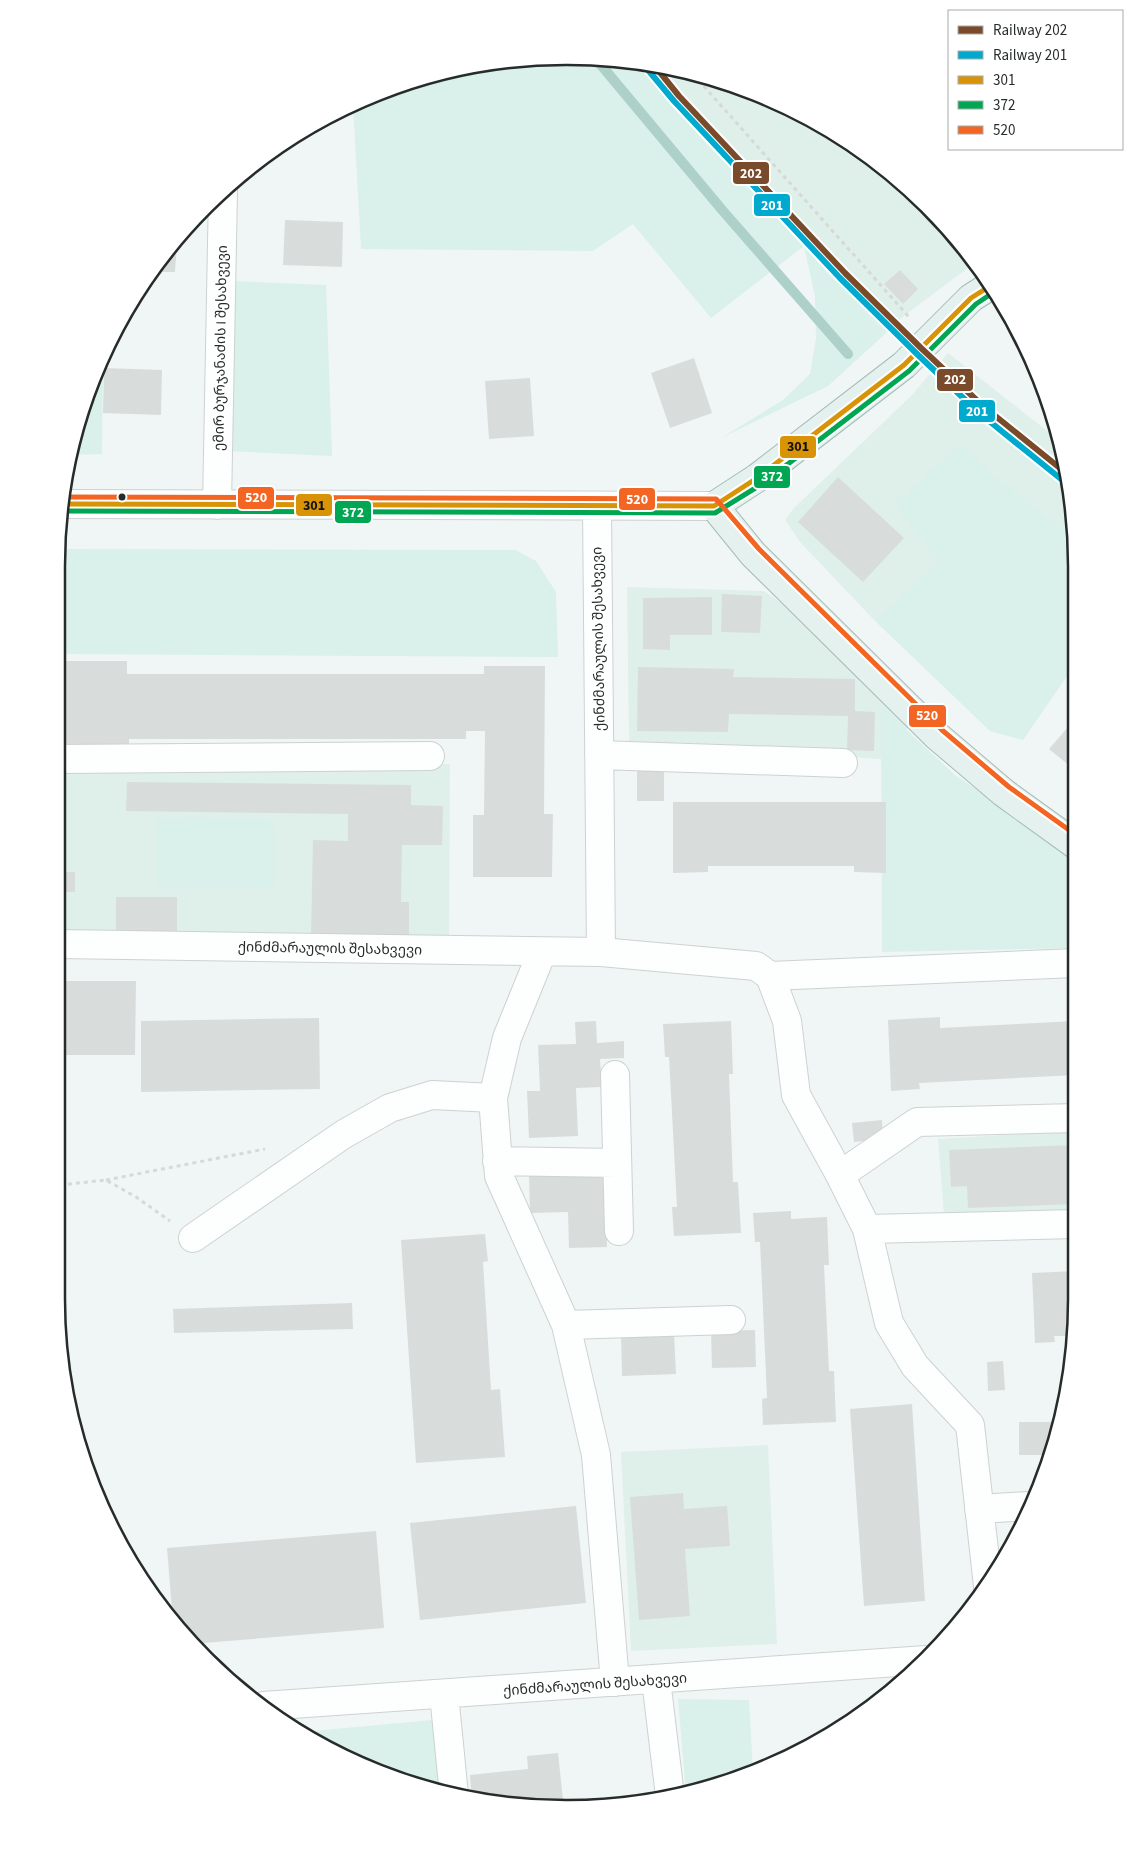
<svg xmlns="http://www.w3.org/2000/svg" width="1133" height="1865" viewBox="0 0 1133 1865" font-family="'Source Sans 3','Noto Sans Georgian',sans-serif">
  <rect width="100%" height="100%" fill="#f0f6f5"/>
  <path fill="#dfefea" d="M637,63L666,66L762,95L850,142L950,230L972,261L969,267L905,315L885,334L662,93Z
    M948,353L1060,441L1076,539L996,476L962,443L939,561L874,620L801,543L785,520L794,508L912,395Z
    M627,587L764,591L820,630L910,722L892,760L629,741Z
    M450,764L449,938L59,935L58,771Z
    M1076,1131V1210L944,1215L938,1139Z
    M768,1445L777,1644L631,1651L621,1452Z"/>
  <path fill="#daf0ea" d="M567,56L637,63L662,93L885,334L828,386L721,438L783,400L810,374L816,338L815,296L804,246L711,318L633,224L593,251L361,249L353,105L372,95L467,66Z
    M232,281L326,285L332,456L228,451Z
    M103,363L102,454L73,455L83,402Z
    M962,443L996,476L1076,539V663L1023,740L990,731L874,620L939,561L895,503Z
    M66,549L515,550L536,561L556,592L558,657L58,654V568Z
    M881,706L956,776L1076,854V948L882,952Z
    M157,818L274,819V887L156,886Z
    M678,1699L749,1700L753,1772L730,1782L686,1792Z
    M433,1720L439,1792L403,1782L302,1732Z"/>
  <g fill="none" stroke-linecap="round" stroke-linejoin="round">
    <path stroke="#add1c8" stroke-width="10" d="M596,59L723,211L848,354"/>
  </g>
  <path fill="#d8dddc" d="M285,220L343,222L342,267L283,265Z
    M177,241L175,272H152L159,262Z
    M900,270L918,289L903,304L884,284Z
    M694,358L712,413L670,428L651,373Z
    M104,368L162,370L161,415L103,413Z
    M530,378L534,436L489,439L485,381Z
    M838,477L904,538L863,582L798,522Z
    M722,594L762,596L760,633L721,632Z
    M712,597V635H670V650L643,649V598Z
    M61,661H127V674H484V666H545L544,814H553L552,877H473V815H484L485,731H466V739H129V745H60Z
    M638,667L734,669L733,677L855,679V711L875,712L874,751L847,750L848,716L729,714L728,732L637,731Z
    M1076,718V771L1049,749Z
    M637,764H664V801H637Z
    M127,782L411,785V805L443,806L442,845H402L401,902H409V936L311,935L313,840L348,841V814L126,811Z
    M58,784H66L65,833L59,832Z
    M673,802H886V873L854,872V866H708V872L673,873Z
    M59,872H75V892H59Z
    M116,897H177V933L116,932Z
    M59,981H136L135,1055H59Z
    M940,1017V1028L1076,1021V1075L919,1083L920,1089L891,1091L888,1020Z
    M319,1018L320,1089L141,1092V1021Z
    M596,1021L597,1043L624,1041V1058L600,1059L602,1087L576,1088L578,1136L529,1138L527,1091H540L538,1045L576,1044L575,1022Z
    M731,1021L733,1074H729L733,1182H738L741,1233L674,1236L672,1207H677L669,1057H665L663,1024Z
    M882,1120L883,1139L854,1142L852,1123Z
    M1076,1145V1204L968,1208L967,1186L951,1187L949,1150Z
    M605,1171L607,1247L569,1248L568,1212L530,1213L529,1173Z
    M791,1211V1219L827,1217L829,1265H824L829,1371H834L836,1422L763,1425L762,1399L767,1398L760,1242H755L753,1213Z
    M485,1234L488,1261L483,1262L491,1390L500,1389L505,1457L416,1463L401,1240Z
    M1076,1271L1075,1336H1054L1055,1342L1035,1343L1032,1273Z
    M352,1303L353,1329L174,1333L173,1309Z
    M755,1330L756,1367L712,1368L711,1331Z
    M674,1333L676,1374L622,1376L621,1335Z
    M1003,1361L1005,1390L988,1391L987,1362Z
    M912,1404L925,1601L864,1606L850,1409Z
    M1019,1422H1058L1051,1455H1019Z
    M683,1493L684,1509L727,1506L730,1546L685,1549L690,1616L639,1620L630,1497Z
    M576,1506L586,1603L420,1620L410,1523Z
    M376,1531L384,1628L192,1644L173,1622L167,1548Z
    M558,1753L564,1809L472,1800L470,1775L528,1769L527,1756Z"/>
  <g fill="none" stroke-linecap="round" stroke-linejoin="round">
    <defs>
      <path id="minor" d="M63,504L714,506
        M217,505L223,191
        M597,506L601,952
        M599,755L843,763
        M58,759L430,756
        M59,944L601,952L756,966L770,976L787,1021L796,1095L840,1175L867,1229L889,1323L915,1366L970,1425L988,1586
        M542,952L507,1038L493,1098L499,1176L566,1325L596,1455L615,1682
        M770,976L1076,963
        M615,1075L619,1231
        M497,1161L617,1163
        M840,1175L917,1122L1076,1118
        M867,1229L1076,1224
        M193,1238L344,1134L390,1108L432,1095L493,1098
        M566,1325L731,1320
        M979,1509L1028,1506
        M656,1680L670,1796
        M444,1694L454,1795
        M263,1706L926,1660"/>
      <path id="major" d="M990,286L971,298L904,365L757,478L714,506L753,554L937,736L1004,793L1076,845"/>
    </defs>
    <use href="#minor" stroke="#cdd2d1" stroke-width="30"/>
    <use href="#major" stroke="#a5bcb7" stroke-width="30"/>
    <path stroke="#d6d9d8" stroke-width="3" stroke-dasharray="4 4" stroke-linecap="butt" d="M693,74L909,317
      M106,1180L265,1149
      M60,1185L106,1180L136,1197L170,1221"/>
    <use href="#minor" stroke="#fdfefe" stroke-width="28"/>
    <use href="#major" stroke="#e5f1ee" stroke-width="28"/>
    <defs>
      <path id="bus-1" d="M63,504L714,506L757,478L904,365L971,298L990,286"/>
      <path id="bus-2" d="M63,511L715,513L762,484L909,371L976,304L994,292"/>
      <path id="bus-3" d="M65,497L716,499L759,549L942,730L1009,787L1076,835"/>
    </defs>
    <use href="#bus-1" stroke="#fff" stroke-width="9"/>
    <use href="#bus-2" stroke="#fff" stroke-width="9"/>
    <use href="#bus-3" stroke="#fff" stroke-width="9"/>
    <use href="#bus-1" stroke="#d89406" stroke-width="5"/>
    <use href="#bus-2" stroke="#00a651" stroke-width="5"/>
    <use href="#bus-3" stroke="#f26522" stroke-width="5"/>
    <defs>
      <path id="rail-1" d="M654,65L679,96L845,273L921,348L983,406L1066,473"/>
      <path id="rail-2" d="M648,70L674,101L840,278L916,353L978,412L1061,479"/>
    </defs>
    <use href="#rail-1" stroke="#fff" stroke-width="10"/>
    <use href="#rail-2" stroke="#fff" stroke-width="10"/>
    <use href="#rail-1" stroke="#7a4b2a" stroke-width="6"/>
    <use href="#rail-2" stroke="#00a9ce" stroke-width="6"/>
  </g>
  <circle fill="#262c2a" stroke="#fff" stroke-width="2" cx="122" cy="497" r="4.5"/>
  <g text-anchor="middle" stroke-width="4.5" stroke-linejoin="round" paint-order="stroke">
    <g font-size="14" fill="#262c2a" stroke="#fff">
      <text transform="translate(220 348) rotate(-89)" y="5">ემირ ბურჯანაძის I შესახვევი</text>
      <text transform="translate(598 639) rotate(-91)" y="5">ქინძმარაულის შესახვევი</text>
      <text transform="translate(330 948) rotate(1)" y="5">ქინძმარაულის შესახვევი</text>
      <text transform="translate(595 1684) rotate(-4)" y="5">ქინძმარაულის შესახვევი</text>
    </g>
  </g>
  <path d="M0 0H1133V1865H0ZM566 65H567A501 501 0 0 1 1068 566V1299A501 501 0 0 1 567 1800H566A501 501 0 0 1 65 1299V566A501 501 0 0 1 566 65Z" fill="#fff" fill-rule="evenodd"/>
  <path fill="none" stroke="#262c2a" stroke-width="2.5" d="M566 65H567A501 501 0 0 1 1068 566V1299A501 501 0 0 1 567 1800H566A501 501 0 0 1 65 1299V566A501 501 0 0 1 566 65Z"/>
  <g stroke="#fff" stroke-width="2">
    <rect x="732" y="161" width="38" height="24" rx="5" fill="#7a4b2a"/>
    <rect x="753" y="193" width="38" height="24" rx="5" fill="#00a9ce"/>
    <rect x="936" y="368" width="38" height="24" rx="5" fill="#7a4b2a"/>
    <rect x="958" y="399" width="38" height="24" rx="5" fill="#00a9ce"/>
    <rect x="779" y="435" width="38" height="24" rx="5" fill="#d89406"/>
    <rect x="753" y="465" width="38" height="24" rx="5" fill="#00a651"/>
    <rect x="237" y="486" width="38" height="24" rx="5" fill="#f26522"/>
    <rect x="618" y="487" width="38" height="24" rx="5" fill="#f26522"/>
    <rect x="295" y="493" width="38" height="24" rx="5" fill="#d89406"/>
    <rect x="334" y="500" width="38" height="24" rx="5" fill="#00a651"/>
    <rect x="908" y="704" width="39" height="24" rx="5" fill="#f26522"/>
  </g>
  <g font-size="14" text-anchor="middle" font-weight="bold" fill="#fff">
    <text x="751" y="178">202</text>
    <text x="772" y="210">201</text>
    <text x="955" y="384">202</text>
    <text x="977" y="416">201</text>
    <text x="772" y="481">372</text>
    <text x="256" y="502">520</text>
    <text x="637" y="504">520</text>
    <text x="353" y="517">372</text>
    <text x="927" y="720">520</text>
  </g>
  <g font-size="14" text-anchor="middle" font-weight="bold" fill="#111">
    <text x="798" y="451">301</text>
    <text x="314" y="510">301</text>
  </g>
  <rect x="948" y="10" width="175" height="140" fill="#ffffff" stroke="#a8abaa"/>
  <rect x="958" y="26" width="25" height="8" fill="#7a4b2a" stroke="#a8abaa"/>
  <text x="993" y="35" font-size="15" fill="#262c2a">Railway 202</text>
  <rect x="958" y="51" width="25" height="8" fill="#00a9ce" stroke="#a8abaa"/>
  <text x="993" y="60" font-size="15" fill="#262c2a">Railway 201</text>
  <rect x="958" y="76" width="25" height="8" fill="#d89406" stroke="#a8abaa"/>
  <text x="993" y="85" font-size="15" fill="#262c2a">301</text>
  <rect x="958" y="101" width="25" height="8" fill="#00a651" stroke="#a8abaa"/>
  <text x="993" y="110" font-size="15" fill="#262c2a">372</text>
  <rect x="958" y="126" width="25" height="8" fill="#f26522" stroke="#a8abaa"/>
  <text x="993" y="135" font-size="15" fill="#262c2a">520</text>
</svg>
